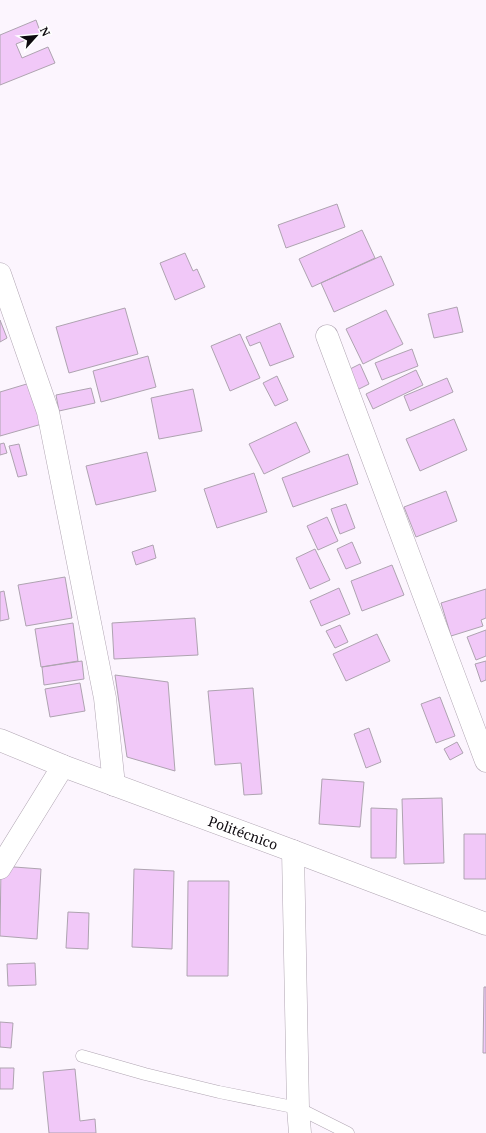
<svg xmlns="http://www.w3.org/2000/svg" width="486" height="1133" viewBox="0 0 486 1133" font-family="'Noto Serif',serif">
  <rect width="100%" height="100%" fill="#fcf5fe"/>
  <path fill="#f1c8f8" stroke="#aea3b0" d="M36,20L41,34L16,44L22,58L48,47L55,63L0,85V35Z
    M337,204L345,227L286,248L278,225Z
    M362,230L375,258L312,287L299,259Z
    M185,253L193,271L197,269L205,287L175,300L160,263Z
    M381,256L394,285L334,312L321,283Z
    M457,307L463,332L434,338L428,314Z
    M125,308L138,354L69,373L56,327Z
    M386,310L403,344L363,364L346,329Z
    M0,320L7,338L0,342Z
    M280,323L294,357L270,366L260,342L250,346L246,337Z
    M240,334L260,378L230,391L211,346Z
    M412,349L418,366L382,380L375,363Z
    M148,356L156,387L101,402L93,371Z
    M360,364L369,384L357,390L348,370Z
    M416,370L423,385L373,409L366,394Z
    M277,376L288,400L275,406L263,383Z
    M447,378L453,392L410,411L404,396Z
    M30,383L42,424L0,436V392Z
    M91,388L95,403L59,411L56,395Z
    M193,389L202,431L159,439L151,398Z
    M454,419L467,450L420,471L406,439Z
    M296,422L310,452L264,474L249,444Z
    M4,443L7,453L0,455V444Z
    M19,444L27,475L18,477L9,446Z
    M147,452L156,491L96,505L86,466Z
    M348,454L358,484L293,507L282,478Z
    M254,473L267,512L217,528L204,489Z
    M446,491L457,521L416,537L404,507Z
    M346,504L355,528L340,534L331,509Z
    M327,517L338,541L318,550L307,526Z
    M352,542L361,563L346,569L337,549Z
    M153,545L156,558L136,565L132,552Z
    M315,549L330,580L310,589L296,558Z
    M392,565L404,595L362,611L351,581Z
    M65,577L72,618L26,626L18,585Z
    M339,588L350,614L321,626L310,601Z
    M486,589V618L481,620L483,626L451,636L441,603Z
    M4,591L9,619L0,621V592Z
    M195,618L198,655L114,659L112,623Z
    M73,623L78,661L41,667L35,629Z
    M340,625L348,642L335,648L326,631Z
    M486,630V656L476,660L467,637Z
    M377,634L390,661L346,681L333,654Z
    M82,661L84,679L44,685L42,667Z
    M486,661V680L481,682L475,664Z
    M115,675L168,682L175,771L127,757Z
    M80,683L85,711L50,717L45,689Z
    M253,688L262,794L244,795L241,763L215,765L208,691Z
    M440,697L455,736L436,743L421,704Z
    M369,728L381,762L366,768L354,734Z
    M457,742L463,753L450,760L444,749Z
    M322,779L364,782L360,827L319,824Z
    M442,798L444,863L404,864L402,799Z
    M371,808L397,809L396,858H371Z
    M464,834H486V879H464Z
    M1,866L41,869L37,939L0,936Z
    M134,869L174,871L172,949L132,947Z
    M188,881H229L228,976H187Z
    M68,912L89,913L88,949L66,948Z
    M35,963L36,985L8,986L7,964Z
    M484,987H486V1053H483Z
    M0,1022L13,1023L11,1048L0,1047Z
    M0,1068H14L13,1089H0Z
    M75,1069L80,1121L95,1119L96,1133H49L43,1072Z"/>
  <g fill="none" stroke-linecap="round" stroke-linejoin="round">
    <defs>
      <path id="service" d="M82,1056L145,1074L219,1092L298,1108L348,1133"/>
      <path id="minor" d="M0,274L48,412L105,698L114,785
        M327,336L486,761
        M293,851L298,1108L300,1133
        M0,868L63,766"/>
      <path id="tertiary" d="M0,740L63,766L293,851L486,924"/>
    </defs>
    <use href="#service" stroke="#b1a6b3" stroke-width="13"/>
    <use href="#minor" stroke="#b1a6b3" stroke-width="23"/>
    <use href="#tertiary" stroke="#b1a6b3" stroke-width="23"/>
    <use href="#service" stroke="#fff" stroke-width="12"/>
    <use href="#minor" stroke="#fff" stroke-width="22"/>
    <use href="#tertiary" stroke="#fff" stroke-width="22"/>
  </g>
  <g text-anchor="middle" stroke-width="3" stroke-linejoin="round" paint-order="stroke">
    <g font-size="14" fill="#0e0a0f" stroke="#fff">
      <text transform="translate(243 833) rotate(20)" y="5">Politécnico</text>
    </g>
  </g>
  <g transform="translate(36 36) rotate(63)" stroke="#ffffff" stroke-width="3" paint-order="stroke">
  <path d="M0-3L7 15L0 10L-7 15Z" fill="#0e0a0f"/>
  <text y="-6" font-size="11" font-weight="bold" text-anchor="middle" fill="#0e0a0f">N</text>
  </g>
</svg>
